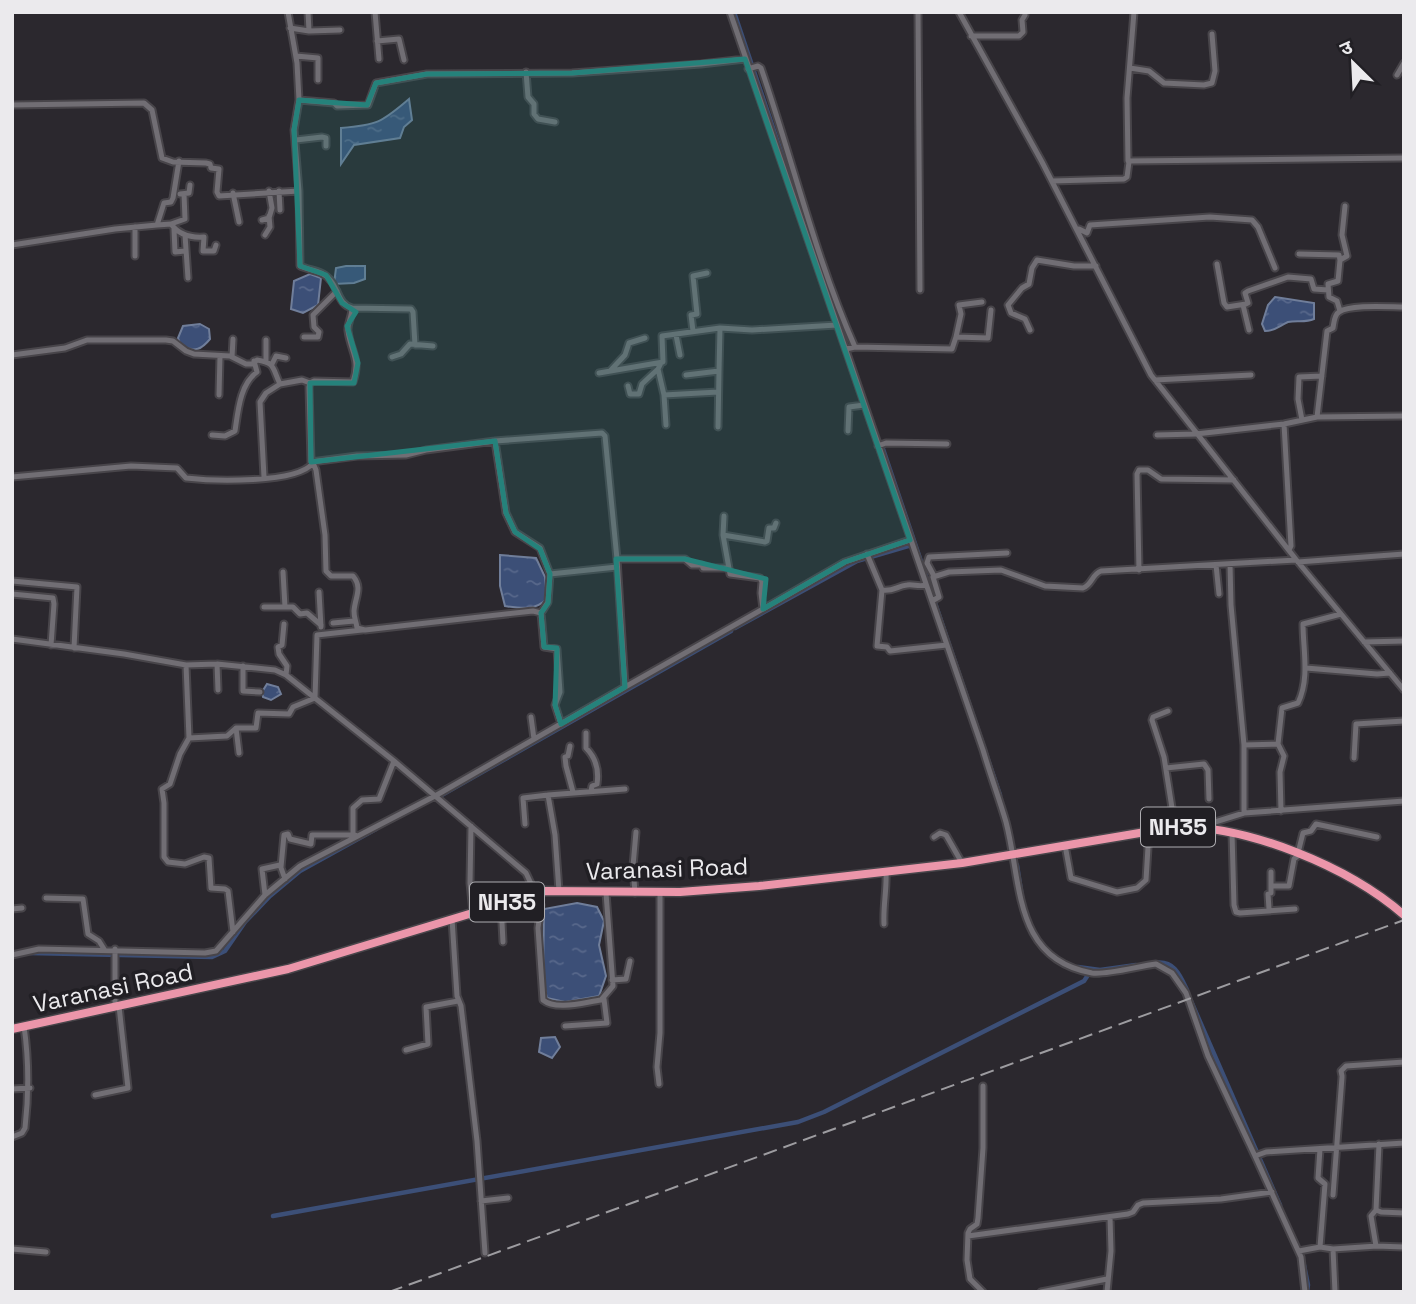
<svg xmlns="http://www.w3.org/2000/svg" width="1416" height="1304" viewBox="0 0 1416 1304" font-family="'Space Grotesk','Noto Sans Devanagari',sans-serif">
  <defs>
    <pattern id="water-ripples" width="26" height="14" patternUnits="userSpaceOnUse" patternTransform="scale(1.75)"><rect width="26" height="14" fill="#3c4f77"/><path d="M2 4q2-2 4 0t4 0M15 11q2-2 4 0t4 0" fill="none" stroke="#58688b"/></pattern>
  </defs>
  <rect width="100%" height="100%" fill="#2b282e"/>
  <path fill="url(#water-ripples)" stroke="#707e9a" stroke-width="2" d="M409,99L412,120L404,127L400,138L354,145L341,164V128C377,125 381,123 409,99Z
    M346,266H365V279L354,283L334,284L336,268Z
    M310,274L321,278L318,305L303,313L291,309L294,281Z
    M1275,297L1314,303V319C1305,323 1297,320 1288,322C1279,326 1276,331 1265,331L1262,324L1268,305Z
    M200,324L209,329L210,339C201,350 196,351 182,348L178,338L183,326Z
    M500,555L536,558L545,577L547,599C535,611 520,608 505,606L500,586Z
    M267,684L278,687L281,694L271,700L263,697L262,692Z
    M577,903L597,907L604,921L599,945L606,976L599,996L565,1002L547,998L543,982L544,909Z
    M555,1037L560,1047L552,1058L539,1052L541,1038Z"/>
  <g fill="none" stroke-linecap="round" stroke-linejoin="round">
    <path stroke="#3c4f77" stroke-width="4.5" d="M734,12L826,285
      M883,449L1000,795
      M735,628L857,561L915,544
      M440,796L731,631
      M1017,865L1022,897
      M30,953L212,957L225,951L245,922L270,896L300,871L376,829
      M1155,963C1174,960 1180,975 1187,990
      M1078,967L1100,970L1136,965
      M1191,1001L1280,1205
      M273,1216L798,1122L824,1112L1084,981L1092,969
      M1304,1265L1308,1285L1307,1292"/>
    <defs>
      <path id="minor" d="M288,12L297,63L299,100L294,130L299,191L300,266C311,271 323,270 331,281C339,291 339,305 352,308
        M308,12L309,31
        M375,12L379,59
        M730,12L983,750C990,774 999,798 1006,822C1022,883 1013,959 1092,973C1107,975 1139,966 1156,964L1172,973L1186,993L1208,1056L1255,1156
        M918,12L920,290
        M959,12L1042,162L1151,375L1298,562L1404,690
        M1134,12L1127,98L1128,161L1404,158
        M290,28L309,31L340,30
        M971,36H1019L1023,32L1022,20L1025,15
        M377,41L399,39L404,60
        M296,56L318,58V80
        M1130,68L1149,71L1164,83L1204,85L1212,83L1215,71L1212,34
        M748,69L758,66L761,68C793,161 815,257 855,347
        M526,72L528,97L534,104V114L538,119L555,122
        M1397,75L1404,63
        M299,100L334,103L337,106L368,105L376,83L427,74L572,73L701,64L745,59
        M12,105L144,103L152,110L162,158L173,162L206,163L210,164L211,168L219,169L217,192L219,196L299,191
        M296,140L322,137L326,138V146
        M1052,181L1124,179L1127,177L1129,162
        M279,191L280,210
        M233,193L239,222
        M180,194L189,193L190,185
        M262,220L269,218L272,208L269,191
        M171,224L185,219L184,194
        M157,225L171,224C179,235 190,238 204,237L203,251H214L216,245
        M135,227V256
        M174,229L175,252L185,251
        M1079,229L1087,233L1090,225L1210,217L1252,220L1258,227L1275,268
        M185,235L188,278
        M265,235L270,227L269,216
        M12,245L115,229L157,225L164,203L171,202L173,198L179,161
        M1299,254L1339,255L1340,260
        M1217,264L1224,303L1227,307L1246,304
        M1340,311L1337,301L1329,297L1328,284L1338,281L1340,260L1347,256L1342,235L1345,206
        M1030,330L1025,319L1011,313L1008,305L1022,288L1029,284L1032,268L1037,260L1074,266H1096
        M1249,330L1243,305L1248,303L1245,293L1248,291L1288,277L1311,279L1314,289L1328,290
        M693,331L691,315L697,314L693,276L707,273
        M676,335L680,355
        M304,337H318L319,332L314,327L313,315L337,291
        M956,337L961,314L959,305L982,302
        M846,349L855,347L952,349L956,337L988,338L991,310
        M12,355L65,348L87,340H166L173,341L186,351L194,354L230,356L246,364H253L257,360C276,363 272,368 280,384L302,380L310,383
        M232,357L233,339
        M392,357L401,354L410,344L433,346
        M266,361V340
        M661,363L658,369L664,395L666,425
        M272,364L276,356L286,358
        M610,371L625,355L629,343L645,338
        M599,373L663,362L662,336L720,328L752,330L837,325
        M686,375L719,371L720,328
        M1155,380L1251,375
        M628,386L630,394H639L642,384L658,369
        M219,395L220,356
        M664,395L718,392
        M1317,417L1327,331L1333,328C1334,323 1334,315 1339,312C1350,304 1389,307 1404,307
        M1302,420L1298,399L1299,377L1322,376
        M1284,424L1291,546L1289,550
        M718,427L719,371
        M848,431L849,407L864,405
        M212,435L225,436L235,431C238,411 240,384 257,372L254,361
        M1157,435L1196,434L1284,424L1317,417L1404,416
        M495,441L506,513L515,532L540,548L550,574
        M878,446L886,443L947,444
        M12,477L131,466L177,468L186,478C212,481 297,484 313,463L316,470L325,535L326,571L331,576H353C363,588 355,597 354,611C354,619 356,620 357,628L365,630L533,611L541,613L544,647L557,649L560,692L555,705L561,724
        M264,477L260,402L266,393L280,384
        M723,535L765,542L767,541L769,528H774L776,523
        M867,554L882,590C893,592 897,586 907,585C914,584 918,587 926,585
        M617,559H685L692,565H702L703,568H728
        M1298,562L1404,554
        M1230,564L1231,605L1244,745V813
        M1216,565L1219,594
        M1139,570L1137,474L1139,470H1148L1161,479L1234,480
        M283,572L285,607
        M934,576L927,563L929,557L1007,553
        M12,581L77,587L74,648
        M882,590L877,646L887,647L890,651L947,645
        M319,592L321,627
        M12,594L53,598L54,604L51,645
        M932,601L939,597L933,577L949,572L1001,570L1045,586L1083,588C1092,585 1092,574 1101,571L1296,560
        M264,607H293L300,614L307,613L321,625
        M763,609L845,562L910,540
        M541,613L548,602L550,574L617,567
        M333,623L354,621
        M284,624L282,645L278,647L279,654L287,666L286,675
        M12,639L124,654L186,665L217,664L275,670L286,675L394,761L526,873L541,905L538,928L543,1000C556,1011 585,1002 601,1000L613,986L606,893
        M1364,642L1404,641
        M217,664L218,690
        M186,665L189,738L180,754L170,784L162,789L164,803V857L168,862L185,864L204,857L209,858L211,888L225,889L228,891L233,932
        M243,666V691L260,692
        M1306,668L1377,674L1390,673
        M625,687L763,609L761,593L762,582L760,578L730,574L723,535L724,516
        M1168,711L1153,717L1152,720L1164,757L1175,827
        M531,717L534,739
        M236,728L239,753
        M586,733V748C596,758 599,771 597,784L592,786L591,791
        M189,738L227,736L236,728H256L258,713L289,714L293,707L315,698L317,635L362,630
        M1278,744L1284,756L1280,772L1281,811
        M1244,745L1278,744L1282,708L1298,703C1310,678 1303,650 1303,624L1341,614
        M570,746L568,756L565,757L566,766L573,792
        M1354,758L1356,724L1404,721
        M1166,768L1204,764L1208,770L1209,799
        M525,824L523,798L548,795
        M471,826L470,883L473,913
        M1207,828L1215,822L1244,813L1404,801
        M1232,833L1234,905L1236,912L1240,913L1295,909
        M353,836V808L362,800L379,799L394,761
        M934,837L940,833L946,835L962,863
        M1065,845L1071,878L1117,892L1137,888L1146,880L1149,831
        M1298,853L1303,833L1311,831L1316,824L1377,837
        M281,867L284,835L288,834L290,839L311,844L312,835H355
        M1271,886H1289L1294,859L1300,854
        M559,891L555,835L548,795L625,789
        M635,893L633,866L636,832
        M265,895L262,869L280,865L285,879
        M46,898L83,899L88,934L99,941L104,949
        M501,904L503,942
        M12,909L22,908
        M1269,909L1268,894L1271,893V872
        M452,919L457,996L461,1006L477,1141L485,1253
        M884,924C883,905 887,890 886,871
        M115,949V1007
        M12,955L39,949L205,953L216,951L265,895L300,866L435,796L625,687L617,559L605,436L602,433L495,441L426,450L406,455L357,456L311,462L309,387L310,383L314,381L353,382C361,359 351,353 348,331C347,324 352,317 352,308L411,309L413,312L415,345
        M612,980L626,979L630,961
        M565,1026L607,1023L604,999
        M406,1050L428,1044L426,1007L458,1001
        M1342,1076L1341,1071L1346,1066L1404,1062
        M659,1084L657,1067L660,1033V893
        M12,1089L30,1088
        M95,1095L128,1088L119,1006
        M12,1137L22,1133L25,1128C29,1093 29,1061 24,1026
        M1379,1144L1376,1210L1381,1212L1404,1213
        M1320,1149L1318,1178L1325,1184L1320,1247
        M1333,1195L1342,1077
        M481,1201L508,1198
        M1376,1210L1371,1216L1376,1246L1404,1247
        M968,1236L1128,1214L1133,1212L1138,1205L1143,1203L1221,1199L1272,1192
        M12,1249L46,1252
        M1333,1249L1377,1246
        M1299,1251L1320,1247L1333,1249L1335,1292
        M983,1292L970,1279L967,1260L968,1233L970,1229L977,1224L978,1218L983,1148V1086
        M1041,1292L1107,1279
        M1107,1292L1111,1251L1110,1217
        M1305,1292L1301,1257L1255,1156L1266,1152L1404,1143"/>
      <path id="highway" d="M12,1029L288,969L545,891L680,892L759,886L962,863L1175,827C1248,825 1349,867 1404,915"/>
    </defs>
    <use href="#minor" stroke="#48454a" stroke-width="9"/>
    <use href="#highway" stroke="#48454a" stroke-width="11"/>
    <use href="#minor" stroke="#716e74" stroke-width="5"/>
    <use href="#highway" stroke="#eb96aa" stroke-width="8"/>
    <path stroke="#9d9ca0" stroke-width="2" stroke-dasharray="14 7" stroke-linecap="butt" d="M389,1292L1404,920"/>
  </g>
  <path fill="#25827b" fill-opacity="0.2" stroke="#25827b" stroke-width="5" stroke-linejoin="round" d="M745,59L910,540L845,562L763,609L766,579L685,559H616L625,687L561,724L555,705L557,648L544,647L541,613L548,603L550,574L540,549L515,532L506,513L495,441L311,462L310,383H354L358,363L347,326L356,312L342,303L326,275L300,266L294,130L299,100L367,105L376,83L427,74L572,73Z"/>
  <g text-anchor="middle" stroke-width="7" stroke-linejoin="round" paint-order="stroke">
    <g fill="#211f24" stroke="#aeadb1" stroke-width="2">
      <rect x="1141" y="807.5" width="74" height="39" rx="5"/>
      <rect x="470" y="882.5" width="74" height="39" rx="5"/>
    </g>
    <g font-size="23" font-weight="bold" fill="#ebeaed">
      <text x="1178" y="835">NH35</text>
      <text x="507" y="910">NH35</text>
    </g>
    <g font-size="24" fill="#ebeaed" stroke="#211f24">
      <text transform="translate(667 869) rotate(-2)" y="8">Varanasi Road</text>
      <text transform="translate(113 988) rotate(-12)" y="8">Varanasi Road</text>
    </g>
  </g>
  <rect width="1416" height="1304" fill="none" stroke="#ebeaed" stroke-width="28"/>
  <g transform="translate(1353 63) rotate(336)" stroke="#211f24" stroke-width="5" paint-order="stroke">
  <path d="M0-5L12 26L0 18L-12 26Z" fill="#ebeaed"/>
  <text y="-10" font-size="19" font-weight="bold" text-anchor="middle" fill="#ebeaed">उ</text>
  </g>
</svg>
